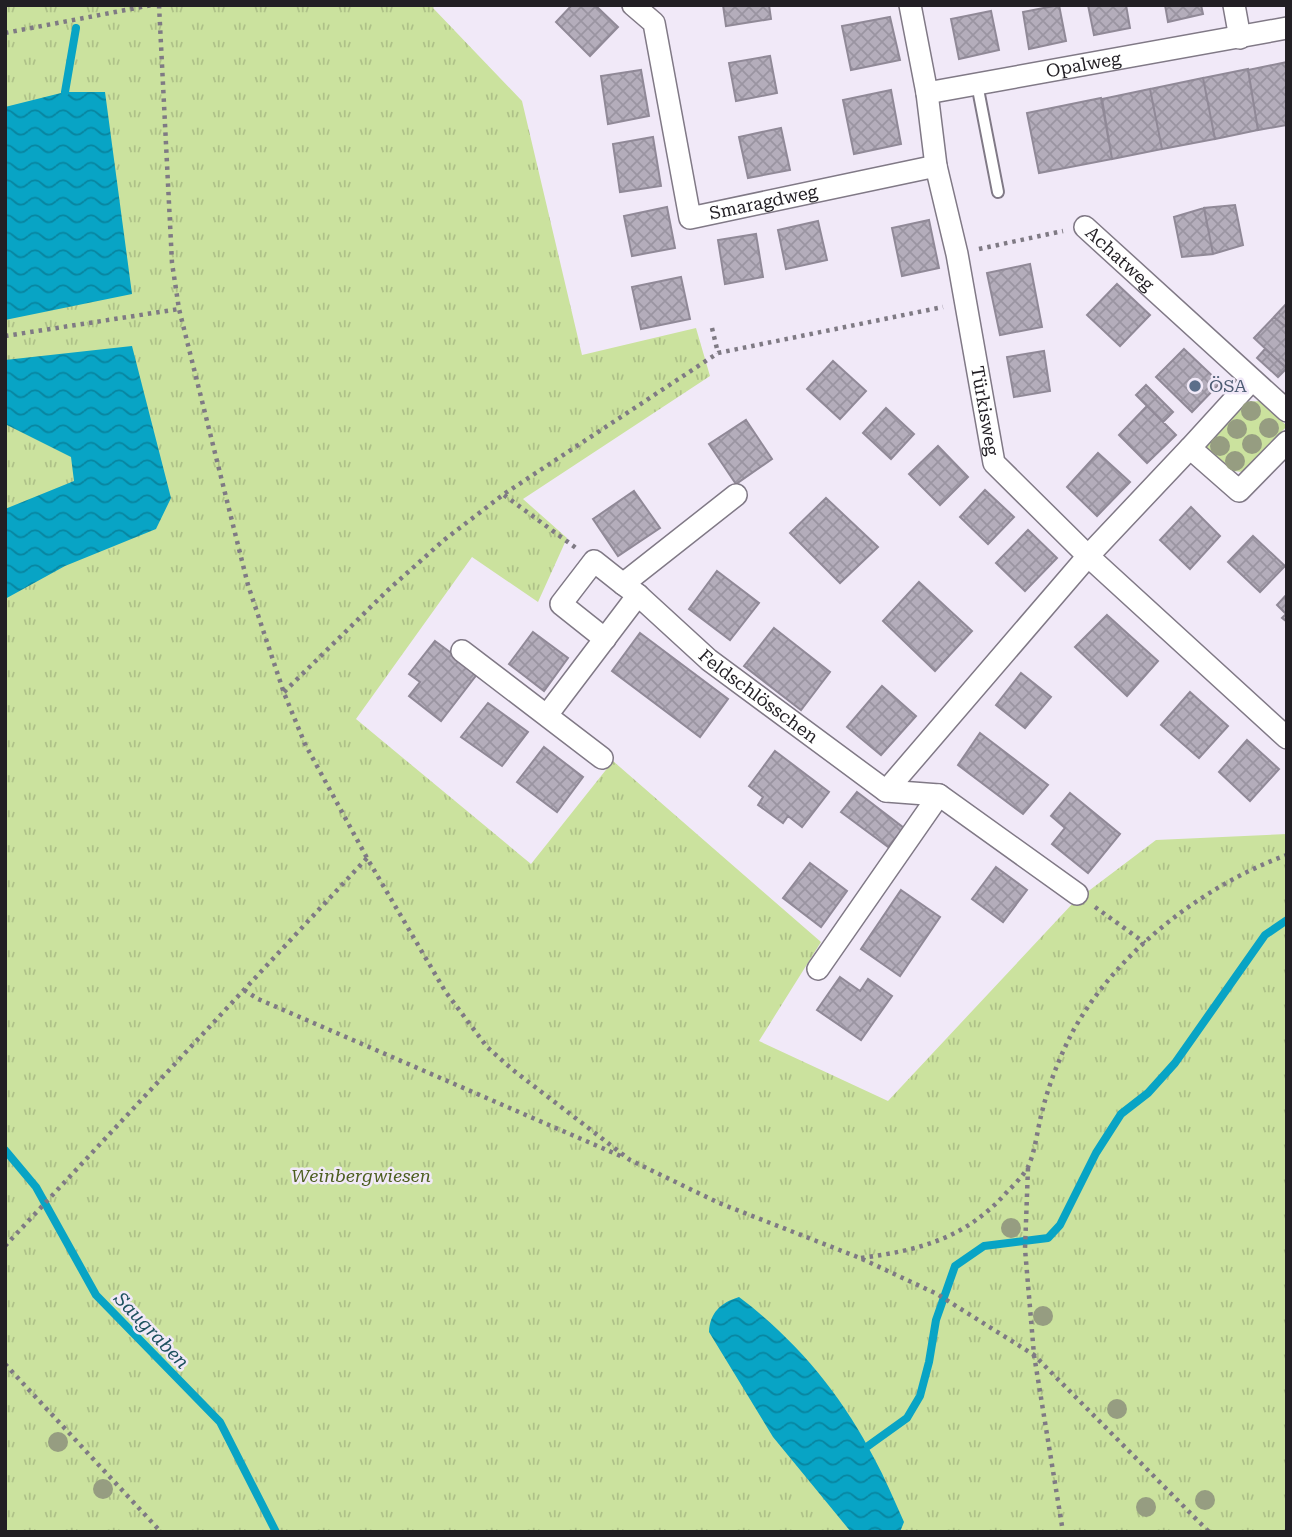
<svg xmlns="http://www.w3.org/2000/svg" width="1292" height="1537" viewBox="0 0 1292 1537" font-family="'Roboto Serif',serif">
  <defs>
    <pattern id="park-tufts" width="24" height="20" patternUnits="userSpaceOnUse" patternTransform="scale(1.75)"><rect width="24" height="20" fill="#cbe29e"/><path d="M3 7l-1-3M5 7V3M7 7l1-3M15 17l-1-3M17 17v-4M19 17l1-3" fill="none" stroke="#aec188"/></pattern>
    <pattern id="water-waves" width="16" height="10" patternUnits="userSpaceOnUse" patternTransform="scale(1.75)"><rect width="16" height="10" fill="#08a4c5"/><path d="M0 5q4-4 8 0t8 0" fill="none" stroke="#0885a0"/></pattern>
    <pattern id="building-cross-hatch" width="8" height="8" patternUnits="userSpaceOnUse" patternTransform="scale(1.75)"><rect width="8" height="8" fill="#b4adbb"/><path d="M0 0l8 8M0 8l8-8" fill="none" stroke="#9a94a1"/></pattern>
  </defs>
  <rect width="100%" height="100%" fill="#f1e9f8"/>
  <path fill="#cbe29e" d="M1260,401L1287,426L1244,472L1231,471L1203,445L1246,402Z"/>
  <path fill="url(#park-tufts)" d="M5,5H435L433,8L522,101L582,355L696,328L710,376L523,499L567,538L538,602L472,557L356,719L531,864L613,761L821,942L759,1041L888,1101L1074,902L1156,840L1287,834V1532H5Z"/>
  <path fill="url(#water-waves)" d="M65,92H105L132,294L5,320V107Z
    M132,346L171,498L156,529L65,566L5,599V509L74,481L71,457L5,424V360Z
    M739,1297C795,1339 842,1395 874,1458C885,1478 894,1500 904,1522L900,1532H851L773,1437L709,1332C710,1313 720,1303 739,1297Z"/>
  <g fill="none" stroke-linecap="round" stroke-linejoin="round">
    <path stroke="#08a4c5" stroke-width="8" d="M65,92L76,28
      M5,1150L36,1187L96,1295L220,1422L276,1532
      M868,1446L907,1418L920,1396L929,1362L936,1320L955,1266L984,1246L1048,1238L1060,1225L1096,1153L1121,1114L1148,1093L1175,1063L1265,935L1287,920"/>
  </g>
  <path fill="url(#building-cross-hatch)" stroke="#908997" stroke-width="2" d="M572,5H595L618,27L590,56L556,22Z
    M723,5H769L771,19L726,26Z
    M1059,5L1066,41L1029,49L1023,12Z
    M1088,5H1126L1130,28L1094,35Z
    M1165,5H1201L1203,14L1168,22Z
    M991,11L999,50L959,59L951,19Z
    M890,17L900,60L851,70L842,26Z
    M770,56L777,93L736,101L729,63Z
    M1287,62V125L1258,130L1248,70Z
    M1248,69L1258,130L1215,139L1203,78Z
    M641,70L649,116L608,124L601,76Z
    M1203,78L1215,139L1162,149L1150,89Z
    M1150,89L1162,149L1112,159L1102,99Z
    M891,90L901,144L854,154L843,100Z
    M1101,98L1112,159L1039,173L1027,113Z
    M781,128L790,170L748,178L739,137Z
    M653,137L661,186L620,192L613,144Z
    M1235,205L1243,245L1213,254L1204,208Z
    M667,207L675,248L632,256L624,216Z
    M1204,208L1213,254L1182,257L1174,217Z
    M929,220L939,268L902,276L892,228Z
    M818,221L827,260L786,269L778,230Z
    M756,234L763,277L725,284L718,240Z
    M1030,264L1042,327L1000,335L987,273Z
    M681,277L690,319L641,329L632,287Z
    M1117,284L1150,315L1120,346L1087,315Z
    M1287,303V328L1274,317Z
    M1274,317L1287,328V369L1254,338Z
    M1184,349L1220,383L1192,412L1156,377Z
    M1265,349L1287,368L1278,377L1257,358Z
    M1044,351L1050,391L1014,397L1007,357Z
    M833,361L866,391L840,419L807,389Z
    M1146,385L1173,412L1163,422L1136,395Z
    M1147,406L1176,435L1147,463L1119,435Z
    M886,408L914,434L891,459L863,433Z
    M746,420L772,459L736,484L709,444Z
    M938,446L968,477L940,505L909,474Z
    M1098,453L1130,482L1097,516L1067,487Z
    M985,490L1014,517L988,544L960,517Z
    M634,491L660,528L618,556L593,519Z
    M826,498L878,547L840,583L790,533Z
    M1191,507L1220,536L1190,569L1160,540Z
    M1028,530L1057,558L1025,591L996,563Z
    M1253,536L1285,566L1260,592L1228,562Z
    M717,571L759,603L730,640L689,609Z
    M919,582L972,631L935,671L883,621Z
    M1287,594V622L1282,618L1286,614L1277,605Z
    M1107,615L1158,661L1127,696L1075,647Z
    M774,628L830,672L801,710L744,666Z
    M533,632L568,658L544,691L509,664Z
    M640,633L728,699L700,737L612,671Z
    M435,641L478,673L441,721L409,696L420,682L409,674Z
    M1021,673L1051,697L1025,728L996,705Z
    M882,686L916,716L881,755L847,727Z
    M1190,692L1228,726L1199,758L1161,725Z
    M488,703L528,732L502,766L461,737Z
    M980,733L1048,785L1023,814L958,765Z
    M1247,740L1279,769L1250,801L1219,772Z
    M544,747L583,777L557,812L517,782Z
    M775,751L829,792L802,827L788,816L783,823L758,805L763,797L749,786Z
    M857,792L904,828L888,847L841,812Z
    M1070,793L1120,834L1088,873L1052,844L1065,828L1051,816Z
    M810,863L847,891L821,927L783,898Z
    M996,867L1027,890L1003,922L972,899Z
    M901,890L940,917L900,976L861,949Z
    M840,977L860,991L868,979L892,996L861,1040L817,1010Z"/>
  <g fill="none" stroke-linecap="round" stroke-linejoin="round">
    <defs>
      <path id="service" d="M977,84L998,192"/>
      <g id="minor">
        <path id="s1" d="M633,5L654,23L690,218L936,166"/>
        <path id="s2" d="M910,5L927,93L936,166L957,254L994,463L1088,556L1287,738"/>
        <path d="M1234,5L1240,38"/>
        <path id="s3" d="M927,93L1287,28"/>
        <path id="s4" d="M1085,227L1287,411"/>
        <path d="M1190,448L1252,380"/>
        <path d="M638,595L623,584L736,495"/>
        <path d="M605,639L561,604L594,561L623,584"/>
        <path d="M462,651L602,758"/>
        <path id="s5" d="M547,715L638,595L709,660L886,791L939,795L1077,894"/>
        <path d="M886,791L1088,556L1190,448L1239,491L1287,442"/>
        <path d="M818,969L939,795"/>
      </g>
    </defs>
    <use href="#service" stroke="#807986" stroke-width="14"/>
    <use href="#minor" stroke="#807986" stroke-width="24"/>
    <path stroke="#7f7a84" stroke-width="4.5" stroke-dasharray="3.5 5" stroke-linecap="butt" d="M159,5L172,263L179,309L248,585L284,693L305,744L367,858L445,991L487,1047L513,1070L630,1160L719,1203L860,1258L937,1294L1034,1355L1209,1532
      M5,33L152,5
      M979,249L1063,231
      M712,328L718,353
      M5,336L179,309
      M504,495L576,548
      M284,692L388,590L444,540L504,494L718,353L943,307
      M1095,907L1145,943
      M244,990L258,999L623,1157
      M1028,1168L1025,1249L1034,1355L1063,1532
      M5,1246L367,858
      M861,1258C921,1250 966,1238 1007,1192C1014,1185 1023,1176 1028,1167C1035,1152 1037,1132 1041,1116C1048,1086 1059,1058 1073,1031C1116,953 1203,885 1287,855
      M5,1364L161,1532"/>
    <use href="#service" stroke="#fff" stroke-width="10"/>
    <use href="#minor" stroke="#fff" stroke-width="21"/>
  </g>
  <g fill="#969d81">
    <circle cx="1251" cy="411" r="10"/>
    <circle cx="1269" cy="428" r="10"/>
    <circle cx="1237" cy="429" r="10"/>
    <circle cx="1252" cy="444" r="10"/>
    <circle cx="1220" cy="446" r="10"/>
    <circle cx="1235" cy="461" r="10"/>
    <circle cx="1011" cy="1228" r="10"/>
    <circle cx="1043" cy="1316" r="10"/>
    <circle cx="1117" cy="1409" r="10"/>
    <circle cx="58" cy="1442" r="10"/>
    <circle cx="103" cy="1489" r="10"/>
    <circle cx="1205" cy="1500" r="10"/>
    <circle cx="1146" cy="1507" r="10"/>
  </g>
  <circle fill="#5c6f8a" stroke="#f1e9f8" stroke-width="2.5" cx="1195" cy="386" r="7"/>
  <g text-anchor="middle" stroke-width="5" stroke-linejoin="round" paint-order="stroke">
    <g font-size="18" fill="#221f24" stroke="#f1e9f8">
      <text dy="6" stroke="none"><textPath href="#s3" startOffset="159">Opalweg</textPath></text>
      <text dy="6" stroke="none"><textPath href="#s1" startOffset="301">Smaragdweg</textPath></text>
      <text dy="6" stroke="none"><textPath href="#s4" startOffset="47">Achatweg</textPath></text>
      <text dy="6" stroke="none"><textPath href="#s2" startOffset="413">Türkisweg</textPath></text>
      <text dy="6" stroke="none"><textPath href="#s5" startOffset="308">Feldschlösschen</textPath></text>
    </g>
    <g font-size="18" fill="#4e5e75" stroke="#f1e9f8" text-anchor="start">
      <text x="1209" y="392">ÖSA</text>
    </g>
    <g font-size="18" font-style="italic" fill="#4c5e1f" stroke="#f1e9f8">
      <text x="361" y="1182">Weinbergwiesen</text>
    </g>
    <g font-size="19" font-style="italic" fill="#1c515f" stroke="#f1e9f8">
      <text transform="translate(152 1330) rotate(46)" y="7">Saugraben</text>
    </g>
  </g>
  <rect width="1292" height="1537" fill="none" stroke="#221f24" stroke-width="14"/>
</svg>
